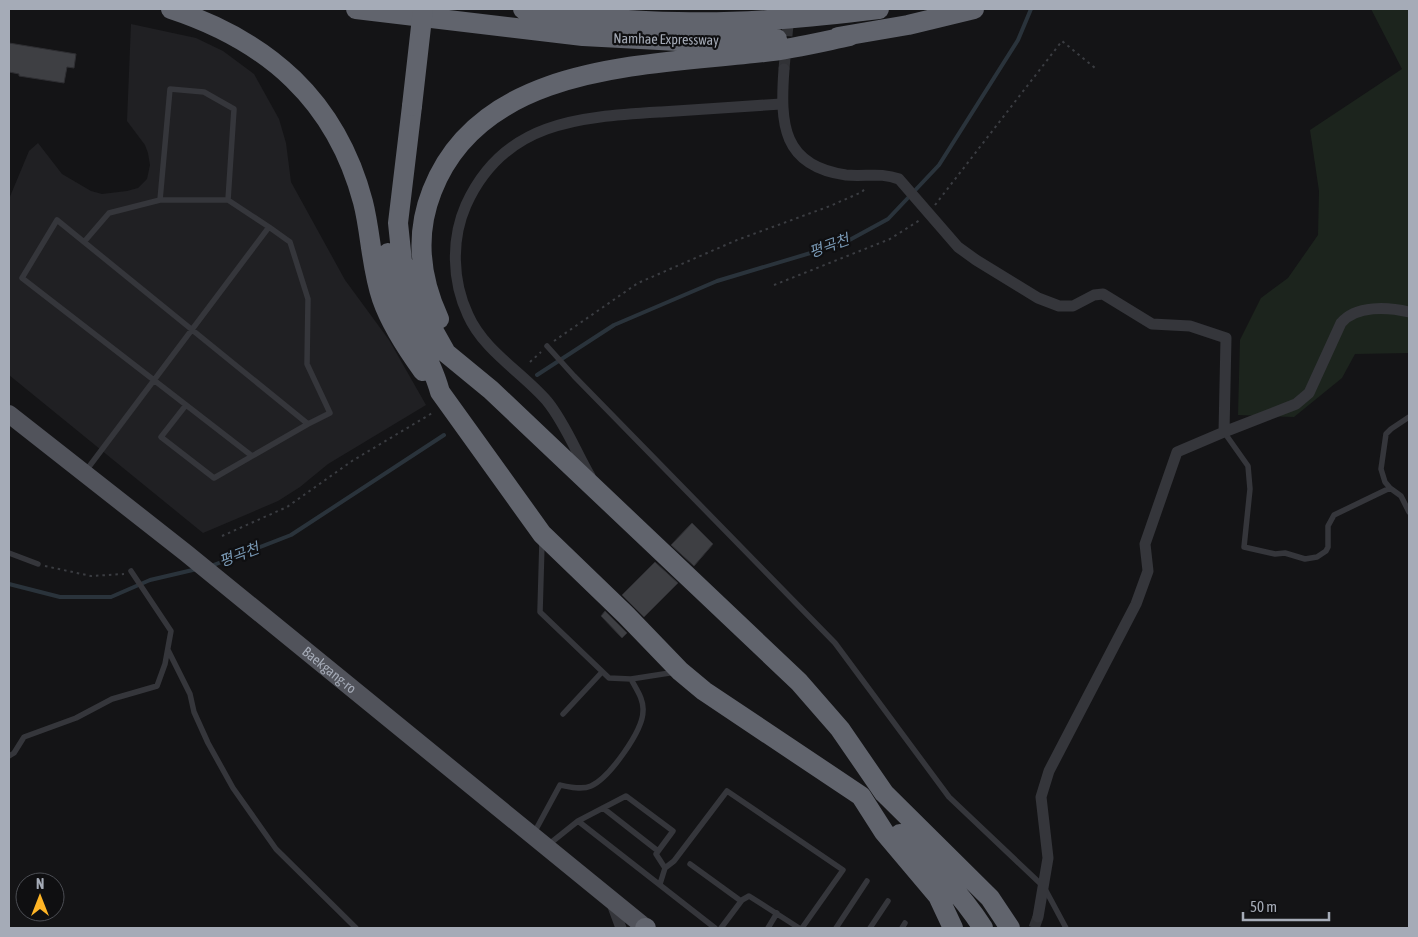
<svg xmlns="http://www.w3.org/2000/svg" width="1418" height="937" viewBox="0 0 1418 937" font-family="'Asap Condensed','Noto Sans KR',sans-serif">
  <rect width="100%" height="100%" fill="#141416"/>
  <path fill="#202023" d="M131,24L196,38L223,51L254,74L279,119L286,143L291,182L345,280L389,340L426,405L328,464L300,487L278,501L203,533L9,375V199L29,151L38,143L62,174L91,191L102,194L127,191L138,188L147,179L150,165L148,153L145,145L127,121Z"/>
  <path fill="#1c241d" d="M1371,9H1409V353L1355,354L1342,378L1294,417L1238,415L1240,340L1261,298L1288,278L1318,235L1319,191L1310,130L1402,69Z"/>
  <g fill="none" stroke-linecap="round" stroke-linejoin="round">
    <path stroke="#2a333b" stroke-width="4" d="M537,375L614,325L717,281L844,243L888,219L939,165L1018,40L1031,9
      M211,566L291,535L444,435
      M9,584L60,597H111L150,580L197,569"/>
  </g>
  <path fill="#3e3f43" stroke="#2e2e32" d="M9,43L76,54L74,68L67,67L64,83L19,76V74L9,72Z
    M692,523L713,544L694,566L671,545Z
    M655,562L678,583L644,617L622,595Z
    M605,611L627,633L622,638L601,616Z"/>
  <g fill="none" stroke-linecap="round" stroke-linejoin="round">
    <path stroke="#313236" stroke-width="11" stroke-dasharray="11 5.5" stroke-linecap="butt" d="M784,69L789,13
      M1034,928L1038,917"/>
    <path stroke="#3b3d42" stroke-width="2" stroke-dasharray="2.5 4" stroke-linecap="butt" d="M935,205L1062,41L1095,68
      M774,285L890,239L920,220
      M554,341L638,283L737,240L830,206L862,192L866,187
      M530,362L541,352
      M222,536L287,507L352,461L434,412
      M45,566L91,576L124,574"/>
    <path stroke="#35363b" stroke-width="5.5" d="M160,200L170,89L204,92L234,109L228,200
      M84,242L109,213L160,200H228L269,227L290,242L308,299L307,364L330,413L308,424
      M547,346L574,376L835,643L949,797L1044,887L1066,928
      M186,405L161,437L214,478L308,424L57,220L22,278L252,456
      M1409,417L1391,429L1386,434L1381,469L1385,482L1390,488L1401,496L1409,512
      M1224,432L1248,466L1250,489L1244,547L1275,554L1285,553L1305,559L1317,557L1326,551L1328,547V526L1334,515L1390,488
      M85,472L269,227
      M542,542L540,612L609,678L631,679L676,672
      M9,553L38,564
      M168,650L190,694L194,712L208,743L233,788L276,849L356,928
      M563,714L602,672
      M9,756L14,753L24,737L76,718L112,699L157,686L165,664L171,631L131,571
      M603,808L658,851
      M578,821L626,796L673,831L656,854L665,868L660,884
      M534,833L560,785C569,787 582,790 591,786C609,778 643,731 643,711C644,699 636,689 631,679
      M548,845L578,821L715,928
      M690,864L741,901
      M665,868L674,861L727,791L843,870L802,928
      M721,928L742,900L749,896L799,928
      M768,928L777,913
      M836,928L867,881
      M870,928L888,901
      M902,928L905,923"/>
    <path stroke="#35363b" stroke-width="11" d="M784,69C780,124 782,166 846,175C865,177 881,172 899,179L958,247L976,260L1038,298L1059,306H1073L1094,295L1103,294L1152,324L1190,326L1226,338L1224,432L1296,404L1309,393L1341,323C1356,305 1388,307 1409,312
      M590,476C576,452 565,423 547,401C522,372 484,351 468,315C452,281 451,239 466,205C504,121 579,117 661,112C701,109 741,107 781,104
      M611,901L621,928
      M1038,917L1048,858L1041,797L1049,771L1136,604L1148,571L1145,544L1177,452L1224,432"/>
    <path stroke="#51535b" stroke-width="18" id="s1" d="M9,414L186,553L646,928"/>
    <path stroke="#61646d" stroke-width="20" d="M171,9C268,41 336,100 363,202C371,233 371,267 382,299C391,325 407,349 423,371
      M356,9L583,36L678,41L777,39
      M523,9C574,15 626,22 678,22C746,24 812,17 879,9
      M838,37L908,25L974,9
      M412,106L398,223L402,261L414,296L446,353L491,390L799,682L840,729L884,793L990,898L1010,928
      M388,253C390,303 427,344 440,392L542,534L626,615L680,671L704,691L861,796L884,832L938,896L953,928
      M439,319C420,278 415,234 432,191C482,62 649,66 764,52C793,49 821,42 850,36
      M900,834C930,863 960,892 983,928
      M645,928H646"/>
    <path stroke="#61646d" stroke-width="20" d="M412,106L423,9"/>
  </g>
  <g text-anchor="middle" stroke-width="4.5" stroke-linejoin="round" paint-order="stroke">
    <g font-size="14" fill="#a5abb7" stroke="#0f0f11">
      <text transform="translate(666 39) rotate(1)" y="5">Namhae Expressway</text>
      <text dy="5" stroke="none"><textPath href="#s1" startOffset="410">Baekgang-ro</textPath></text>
    </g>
    <g font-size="15" font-style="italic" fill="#7999b5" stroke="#0f0f11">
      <text transform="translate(829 246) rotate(-20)" y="5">평곡천</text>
      <text transform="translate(239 555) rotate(-21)" y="5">평곡천</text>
    </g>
  </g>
  <rect width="1418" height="937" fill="none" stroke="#a5abb7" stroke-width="20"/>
  <g transform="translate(40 897)"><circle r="24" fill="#0f0f11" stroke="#4b4d53"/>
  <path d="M0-4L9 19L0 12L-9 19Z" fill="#feb425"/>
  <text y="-8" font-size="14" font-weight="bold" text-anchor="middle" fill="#a5abb7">N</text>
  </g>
  <path d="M1243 912v8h86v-8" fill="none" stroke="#a5abb7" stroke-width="2.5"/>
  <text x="1250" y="912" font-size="15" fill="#a5abb7" stroke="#0f0f11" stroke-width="4" paint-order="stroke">50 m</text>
</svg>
